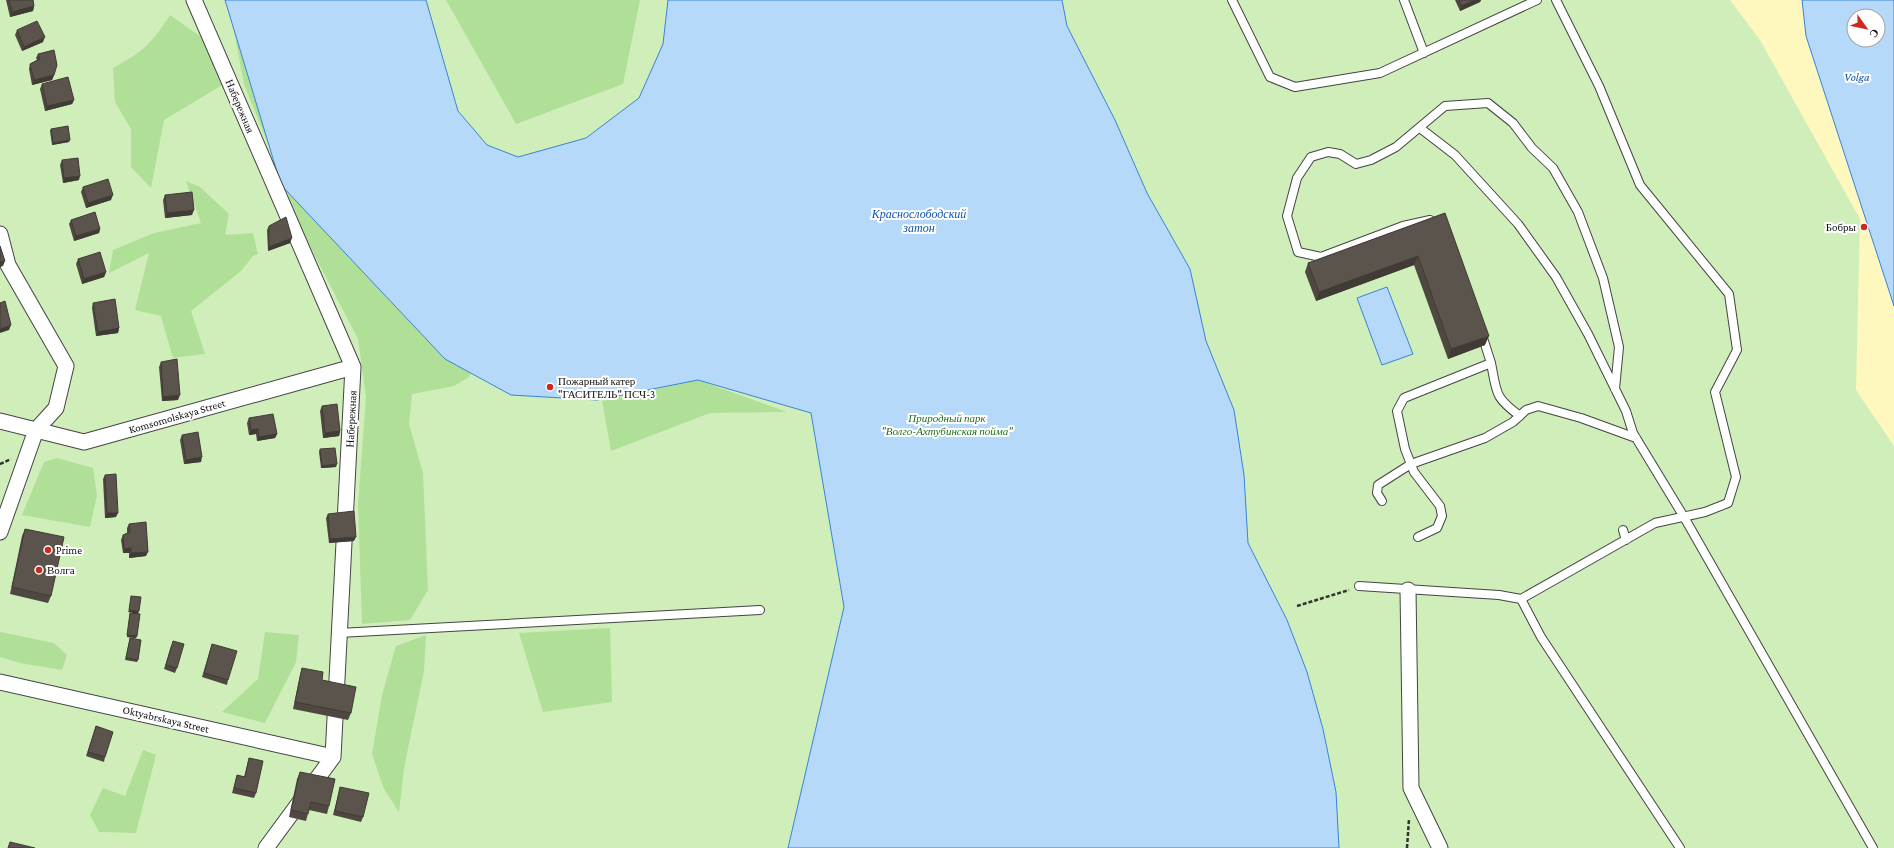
<svg xmlns="http://www.w3.org/2000/svg" width="1894" height="848" viewBox="0 0 1894 848" font-family="'Crimson Pro',serif">
  <rect width="100%" height="100%" fill="#fffef5"/>
  <path fill="#cfeeba" fill-rule="evenodd" d="M0,0H1894V848H0ZM1854,16H1878V40H1854Z"/>
  <path fill="#b0e098" d="M228,0L477,353L469,377L454,386L412,394L409,424L423,473L428,590L410,620L362,624L358,504L366,397L358,339L305,237L244,84Z
    M446,0H640L623,84L516,124Z
    M170,15L214,46L229,81L164,120L151,188L131,167V129L115,102L113,68C144,51 151,44 170,15Z
    M186,181L200,187L229,214L225,235L253,233L258,254L253,256L241,271L191,311L205,354L173,358L161,316L135,310L149,253L109,273L113,250L154,233L201,223Z
    M698,380L787,412L710,413L611,451L602,401Z
    M57,458L93,468L97,495L90,527L22,515L44,462Z
    M610,628L612,702L543,712L519,633Z
    M0,632L54,643L67,655L62,670L20,663L0,657Z
    M265,632L299,635L296,662L265,723L222,712L258,679Z
    M426,635L424,671L404,768L399,812L384,789L372,754L382,695L396,646Z
    M143,750L156,755L136,833L99,832L90,815L103,788L125,796Z"/>
  <path fill="#fef8be" d="M1730,0H1802L1806,36L1894,306V446L1856,390L1860,219L1760,40Z"/>
  <path fill="#b6d9fa" stroke="#3784d7" fill-rule="evenodd" d="M225,0H426L458,111L487,145L518,157L586,138L639,98L663,44L668,0H1062L1067,26L1115,120L1147,193L1190,269L1206,341L1234,410L1244,475L1248,543L1287,620L1307,672L1323,729L1336,792L1339,848H788L844,607L811,413L698,380L597,400L511,395L445,359L281,185Z
    M1802,0H1894V306L1806,36ZM1854,16H1878V40H1854Z
    M1387,287L1413,354L1382,365L1357,298Z"/>
  <g fill="none" stroke-linecap="round" stroke-linejoin="round">
    <defs>
      <path id="service" d="M1232,0L1270,77L1295,87L1380,73L1537,0
        M1404,0L1424,53
        M1556,0L1599,86L1640,185L1729,294L1737,350L1715,392L1736,477L1728,503L1705,512L1655,523L1521,599L1541,637L1680,848
        M1420,128L1455,155L1518,224L1556,277L1588,334L1626,411L1633,433L1684,517L1873,848
        M1430,220L1403,226L1321,257L1298,252L1287,216L1297,178L1311,157L1328,152L1340,154L1356,164L1371,160L1396,147L1445,106L1488,103L1513,123L1532,148L1553,168L1578,212L1603,278L1619,347L1615,389
        M1491,363C1497,393 1494,397 1520,416
        M1382,501L1377,493L1378,485L1411,464L1485,438L1513,422L1526,410L1538,406L1581,418L1636,438
        M1623,530L1626,540
        M1418,537L1437,528L1442,516L1440,506L1414,472L1405,449L1397,411L1404,398L1491,363L1482,335
        M1359,586L1499,595L1521,599
        M339,633L760,610"/>
      <path id="minor" d="M194,0L353,367L333,757L266,848
        M0,234L8,265L66,366L56,408L36,430L0,532
        M0,421L84,442L353,367
        M1408,590L1411,788L1440,848
        M0,682L333,757"/>
    </defs>
    <use href="#service" stroke="#444" stroke-width="10"/>
    <use href="#minor" stroke="#444" stroke-width="17"/>
    <path stroke="#333" stroke-width="2.5" stroke-dasharray="4 2" stroke-linecap="butt" d="M0,464L11,459
      M1297,606L1349,590
      M1407,848L1409,819"/>
    <use href="#service" stroke="#fff" stroke-width="8"/>
    <use href="#minor" stroke="#fff" stroke-width="15"/>
  </g>
  <path fill="#4e4841" d="M6,0H33L34,6L33,11L10,17Z
    M1455,0H1481L1480,2L1460,11Z
    M17,30L43,42L22,51L15,35Z
    M38,54L54,75L52,80L32,85L29,69L30,64L37,60L36,58Z
    M42,84L74,100L72,104L45,111L40,89Z
    M51,129L69,142L52,145L50,131Z
    M62,160L79,180L63,183L60,165Z
    M83,187L111,200L86,208L81,192Z
    M165,195L192,215L165,218L163,200Z
    M1445,213L1485,345L1448,359L1414,265L1316,301L1305,272L1308,263Z
    M71,220L100,229L99,233L74,241L69,224Z
    M269,226L290,243L268,251L267,230Z
    M78,259L106,272L104,277L82,284L76,264Z
    M93,303L119,328L118,333L96,336L92,308Z
    M161,362L178,400L162,401L159,367Z
    M322,406L340,431L339,436L323,438L320,411Z
    M249,418L277,434L275,438L257,441L256,434L249,435L247,423Z
    M182,435L201,462L184,464L180,440Z
    M320,449L336,467L321,468L319,452Z
    M105,475L116,517L105,518L103,479Z
    M328,514L354,541L329,543L326,518Z
    M129,524L146,556L129,558V553H123L121,540L123,535L127,533V528Z
    M25,529L51,596L48,603L10,594L22,536Z
    M130,613L137,636L136,638L127,637Z
    M130,638L138,660L137,662L125,660Z
    M212,644L228,680L227,685L202,677Z
    M171,646L177,668L175,673L164,669Z
    M302,668L322,680L351,713L348,720L293,709L300,675Z
    M96,726L105,757L104,762L86,756Z
    M249,758L256,793L254,798L232,793L237,775L244,777Z
    M300,772L329,806L327,814L309,810L306,821L289,817L297,779Z
    M340,787L363,817L361,822L333,815Z"/>
  <path fill="#403b35" d="M1476,0H1481L1480,2L1460,11L1461,6Z
    M34,6L33,11L10,17L12,12Z
    M45,37L43,42L22,51L24,47Z
    M54,75L52,80L32,85L34,80Z
    M74,100L72,104L45,111L47,106Z
    M70,140L69,142L52,145L53,143Z
    M80,176L79,180L63,183L64,178Z
    M113,195L111,200L86,208L88,203Z
    M194,210L192,215L165,218L167,213Z
    M100,229L99,233L74,241L76,236Z
    M292,238L290,243L268,251L269,247Z
    M1418,256L1414,265L1316,301L1319,292Z
    M5,261L3,266L0,267V262Z
    M106,272L104,277L82,284L84,279Z
    M11,325L9,330L0,333V329Z
    M119,328L118,333L96,336L98,332Z
    M1489,336L1485,345L1448,359L1451,349Z
    M180,395L178,400L162,401L163,397Z
    M258,429L256,434L249,435L251,430Z
    M340,431L339,436L323,438L325,433Z
    M277,434L275,438L257,441L259,437Z
    M202,457L201,462L184,464L186,460Z
    M337,464L336,467L321,468L322,466Z
    M107,513H118L116,517L105,518Z
    M356,537L354,541L329,543L330,539Z
    M131,548L129,553H123L124,549Z
    M148,552L146,556L129,558L131,553Z
    M129,610L139,611L138,614L128,612Z
    M127,635L137,636L136,638L127,637Z"/>
  <path fill="#5b544c" stroke="#403b35" d="M9,0H33L34,6L12,12Z
    M1459,0H1476L1461,6Z
    M37,21L45,37L24,47L17,30Z
    M54,50L57,65L54,75L34,80L30,64L40,59L38,54Z
    M68,77L74,100L47,106L42,84Z
    M68,126L70,140L53,143L51,129Z
    M78,158L80,176L64,178L62,160Z
    M108,179L113,195L88,203L83,187Z
    M192,192L194,210L167,213L165,195Z
    M95,212L100,229L76,236L71,220Z
    M1445,213L1489,336L1451,349L1418,256L1319,292L1308,263Z
    M286,217L292,238L269,247V226Z
    M0,246L5,261L0,262Z
    M100,252L106,272L84,279L78,259Z
    M115,299L119,328L98,332L93,303Z
    M5,301L11,325L0,329V303Z
    M177,359L180,395L163,397L161,362Z
    M337,404L340,431L325,433L322,406Z
    M273,414L277,434L259,437L258,429L251,430L249,418Z
    M198,432L202,457L186,460L182,435Z
    M335,448L337,464L322,466L320,449Z
    M116,474L118,513H107L105,475Z
    M354,511L356,537L330,539L328,514Z
    M146,522L148,552L131,553V548L124,549L123,535L130,532L129,524Z
    M25,529L64,537L51,596L12,587Z
    M131,596L141,597L139,611L129,610Z
    M130,613L140,614L137,636L127,635Z
    M130,638L141,640L138,660L126,658Z
    M173,641L184,644L177,668L166,665Z
    M212,644L237,651L228,680L204,673Z
    M302,668L323,672L322,680L356,687L351,713L295,702Z
    M96,726L113,732L105,757L88,752Z
    M249,758L263,761L256,793L234,788L237,775L245,777Z
    M300,772L335,779L329,806L311,802L308,814L291,810Z
    M340,787L369,793L363,817L335,811Z
    M10,842L35,848H8Z"/>
  <g fill="#cd2a1d" stroke="#fff" stroke-width="1.5">
    <circle cx="1864" cy="227" r="4"/>
    <circle cx="550" cy="387" r="4"/>
    <circle cx="48" cy="550" r="4"/>
    <circle cx="39" cy="570" r="4"/>
  </g>
  <g text-anchor="middle" stroke-width="4" stroke-linejoin="round" paint-order="stroke">
    <g font-size="11" fill="#111" stroke="#fff">
      <text transform="translate(240 106) rotate(67)" y="4">Набережная</text>
      <text transform="translate(177 416) rotate(-16)" y="4">Komsomolskaya Street</text>
      <text transform="translate(351 419) rotate(-87)" y="4">Набережная</text>
      <text transform="translate(166 719) rotate(13)" y="4">Oktyabrskaya Street</text>
    </g>
    <g font-size="11" fill="#111" stroke="#fff" text-anchor="start">
      <text x="1856" y="231" text-anchor="end">Бобры</text>
      <text x="558" y="385">Пожарный катер<tspan x="558" dy="13">"ГАСИТЕЛЬ" ПСЧ-3</tspan></text>
      <text x="56" y="554">Prime</text>
      <text x="47" y="574">Волга</text>
    </g>
    <g font-size="11" font-style="italic" fill="#226f1b" stroke="#fff">
      <text x="947" y="422">Природный парк<tspan x="947" dy="13">"Волго-Ахтубинская пойма"</tspan></text>
    </g>
    <g font-size="12" font-style="italic" fill="#0f56ae" stroke="#fff">
      <text x="1857" y="81">Volga</text>
      <text x="919" y="218">Краснослободский<tspan x="919" dy="14">затон</tspan></text>
    </g>
  </g>
  <g transform="translate(1866 28) rotate(123)"><circle r="19" fill="#ffffff" stroke="#a0a0a0"/>
  <path d="M0-3L7 15L0 10L-7 15Z" fill="#cd2a1d"/>
  <text y="-6" font-size="11" font-weight="bold" text-anchor="middle" fill="#111111">С</text>
  </g>
</svg>
